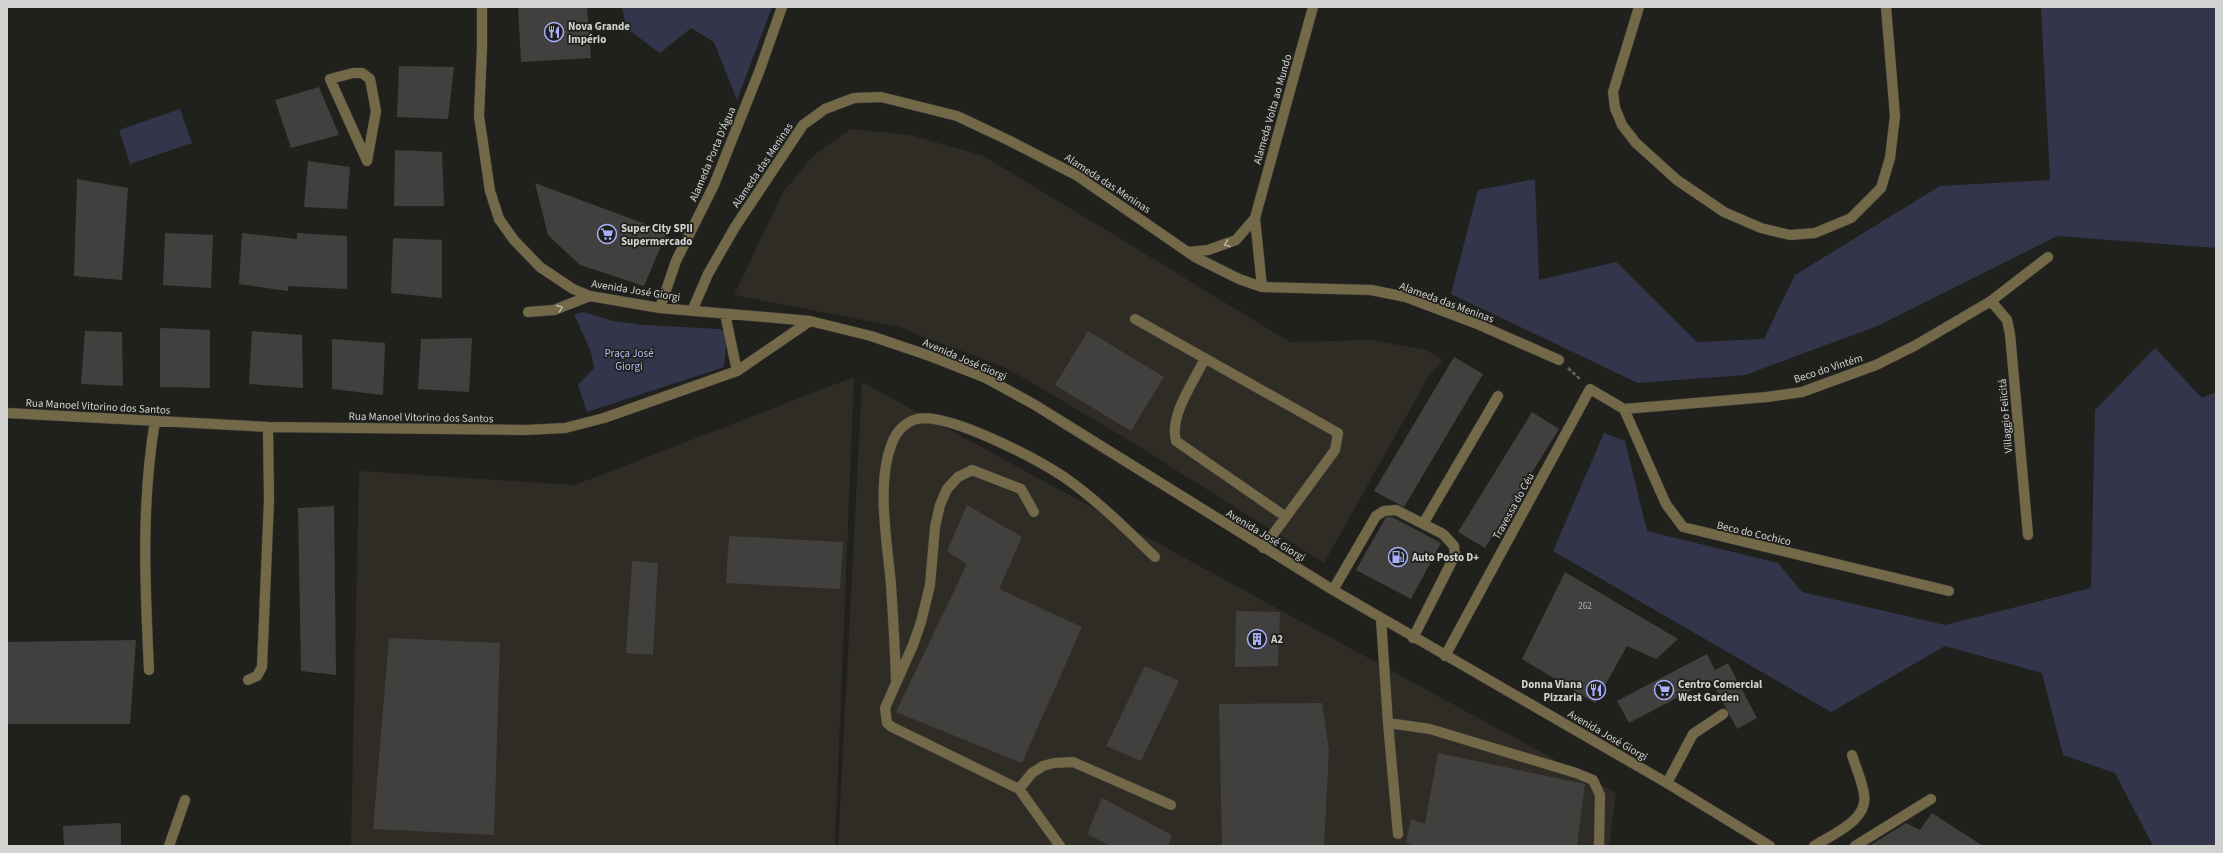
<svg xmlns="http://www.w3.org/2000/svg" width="2223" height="853" viewBox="0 0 2223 853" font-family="'Source Sans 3',sans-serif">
  <rect width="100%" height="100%" fill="#20201d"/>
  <path fill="#2e2c24" d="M851,129L910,135L984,156L1290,342L1371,340L1427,350L1443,360L1430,374L1324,563L1122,436L1006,368L899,327L734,295L783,192L814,155Z
    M854,377L835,846H351L359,471L575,485Z
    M862,382L1616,793L1609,846H838Z"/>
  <path fill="#33364a" d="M622,7H772L737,100L714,42L691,28L660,53L626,28Z
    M2041,7H2216V248L2057,236L1875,327L1745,375L1638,383L1451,294L1478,190L1535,179L1539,280L1616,262L1697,342L1764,339L1795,275L1940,186L2050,180Z
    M180,109L192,143L130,164L119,130Z
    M584,312L613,321L643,325L720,329L727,335L724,367L587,412L578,385L594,368L591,352L574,314Z
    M2155,348L2202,398L2216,392V846H2153L2115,773L2063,755L2042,673L1945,646L1831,712L1553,551L1604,433L1625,441L1647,531L1778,563L1802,592L1945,625L2091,588L2095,410Z"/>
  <path fill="#41403e" d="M518,7H587L591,58L521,62Z
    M399,66L454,67L448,119L397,117Z
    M319,87L339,135L291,148L275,100Z
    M395,150L442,152L444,206H394Z
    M308,161L350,167L347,209L304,207Z
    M77,179L128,188L122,280L74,276Z
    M535,183L667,232L644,286L580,265L548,235Z
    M165,233L213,235L211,288L163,285Z
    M242,233L297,239V233L347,236V289L288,286V291L239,284Z
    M393,238L442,240V298L391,293Z
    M160,328L210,330V388L160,387Z
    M85,331L122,332L123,386L81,384Z
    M252,331L302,335L303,388L249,384Z
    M1088,331L1164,377L1131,431L1055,385Z
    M472,338L469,392L418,389L421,339Z
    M332,339L385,343L383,395L332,389Z
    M1454,357L1483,374L1404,507L1374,491Z
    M1532,412L1559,429L1485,548L1458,532Z
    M967,505L1022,537L999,589L1082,627L1022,763L896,712L967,564L947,551Z
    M334,506L336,675L301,671L298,508Z
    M1386,517H1392L1441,543L1411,599L1356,570Z
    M729,536L843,542L840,589L726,583Z
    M632,561L658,563L653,655L626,653Z
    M1565,572L1678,639L1656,659L1627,646L1595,703L1522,659Z
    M1236,611L1280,612L1278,666L1235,667Z
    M389,638L500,643L494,835L373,829Z
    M136,640L130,724H7V642Z
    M1707,654L1715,670L1728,663L1757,718L1737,729L1711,680L1629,723L1617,701Z
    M1145,666L1179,681L1141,761L1106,746Z
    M1322,703L1329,750L1324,846H1222L1219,704Z
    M1438,753L1585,784L1577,846H1416L1406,843L1411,819L1425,824Z
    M1102,798L1172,835L1168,846H1111L1087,834Z
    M1932,813L1983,846H1869L1906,823L1920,830Z
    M121,823V846H64L63,826Z"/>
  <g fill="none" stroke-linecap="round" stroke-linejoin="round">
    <defs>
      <path id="minor" d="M482,7V47L479,116L490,191L499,219L514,240L540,267L573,289L590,296L660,308L810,321L871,336L930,356L986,378L1035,405L1333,590L1667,783L1770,846
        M1639,7L1613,92L1615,108L1622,125L1636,143L1677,180L1724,212L1761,228L1790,235L1815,233L1851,218L1881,188L1890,158L1895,116L1886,7
        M353,73H362L370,79L376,111L367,161L330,79Z
        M1188,252L1208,250L1236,240L1255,218
        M1262,287L1255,218L1313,7
        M1991,301L2007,320L2010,334L2028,535
        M660,308L676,261L714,185L759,72L782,7
        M692,311L708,274L735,227L803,125L825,109L854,98L881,97L957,116L1010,141L1076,175L1195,257L1239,279L1262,287L1371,290L1406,297L1475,323L1559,360
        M528,312L554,310L590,296
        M725,314L737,371
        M1135,319L1338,433L1335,450L1263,548
        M1205,358C1194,382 1169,415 1176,441L1286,517
        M1624,409L1666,504L1683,527L1949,591
        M7,413L268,427L526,430L565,428L604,418L737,371L810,321
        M1034,512L1021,489L972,470L958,477L947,489L940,505L935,527L930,585L921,622L913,645L885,708L887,723L892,727L1019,789L1032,773L1043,766L1054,763L1073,762L1171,805
        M1423,524L1498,396
        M1333,590L1376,516L1384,511L1396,510L1443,534L1454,546L1455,555L1413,638
        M1381,619L1388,723
        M1445,656L1590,389L1624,409L1767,397L1802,392L1876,365L1916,345L1991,301L2048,257
        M149,670C145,587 141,504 155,421
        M248,680L257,676L262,667L269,500L268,427
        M896,680C895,648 893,616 891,584C887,541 876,483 892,443C896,432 905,422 917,419C948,412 1037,459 1064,477C1097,500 1126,529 1155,557
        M1667,783L1693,734L1723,714
        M1019,789L1060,846
        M1398,834L1388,723L1430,729L1576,773L1593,780L1600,795L1599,846
        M169,846L185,800
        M1814,846C1833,834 1869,820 1864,794C1862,781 1856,768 1852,755
        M1855,846L1931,799"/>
    </defs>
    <use href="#minor" stroke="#3d3d3a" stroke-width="11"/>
    <path stroke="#626260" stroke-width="2.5" stroke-dasharray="4 2" stroke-linecap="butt" d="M1568,368L1581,380"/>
    <use href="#minor" stroke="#736847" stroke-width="10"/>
  </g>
  <defs><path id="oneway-chevron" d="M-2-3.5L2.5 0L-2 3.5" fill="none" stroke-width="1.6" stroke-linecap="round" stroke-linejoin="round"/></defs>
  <g stroke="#b6b3a8">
    <use href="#oneway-chevron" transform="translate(1227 244) rotate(159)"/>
    <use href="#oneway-chevron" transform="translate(560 308) rotate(-21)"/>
  </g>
  <defs>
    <symbol id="restaurant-ring" viewBox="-11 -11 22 22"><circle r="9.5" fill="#20201d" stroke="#a8b0fc" stroke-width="1.5"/><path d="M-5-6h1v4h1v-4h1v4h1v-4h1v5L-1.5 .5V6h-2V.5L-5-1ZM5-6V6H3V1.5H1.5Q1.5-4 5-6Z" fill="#a8b0fc"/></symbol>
    <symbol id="supermarket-ring" viewBox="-11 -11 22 22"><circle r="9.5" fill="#20201d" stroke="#a8b0fc" stroke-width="1.5"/><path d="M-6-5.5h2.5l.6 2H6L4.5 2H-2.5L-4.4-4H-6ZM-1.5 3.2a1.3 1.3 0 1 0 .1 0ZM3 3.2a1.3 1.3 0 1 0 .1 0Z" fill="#a8b0fc"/></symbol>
    <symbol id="fuel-ring" viewBox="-11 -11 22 22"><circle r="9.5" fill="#20201d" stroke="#a8b0fc" stroke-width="1.5"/><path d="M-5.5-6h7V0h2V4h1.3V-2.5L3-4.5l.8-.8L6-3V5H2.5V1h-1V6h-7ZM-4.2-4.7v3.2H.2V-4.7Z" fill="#a8b0fc"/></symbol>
    <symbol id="building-ring" viewBox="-11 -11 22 22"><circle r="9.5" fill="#20201d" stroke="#a8b0fc" stroke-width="1.5"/><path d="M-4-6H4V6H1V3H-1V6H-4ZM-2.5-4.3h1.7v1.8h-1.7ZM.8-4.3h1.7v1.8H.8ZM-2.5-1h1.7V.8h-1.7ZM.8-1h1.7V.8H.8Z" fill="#a8b0fc"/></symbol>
  </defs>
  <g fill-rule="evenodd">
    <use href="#restaurant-ring" x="543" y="21" width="22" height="22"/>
    <use href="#supermarket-ring" x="596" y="223" width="22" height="22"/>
    <use href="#fuel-ring" x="1387" y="546" width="22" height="22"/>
    <use href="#building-ring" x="1246" y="628" width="22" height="22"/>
    <use href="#restaurant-ring" x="1585" y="679" width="22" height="22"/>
    <use href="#supermarket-ring" x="1653" y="679" width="22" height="22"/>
  </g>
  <g text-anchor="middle" stroke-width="3.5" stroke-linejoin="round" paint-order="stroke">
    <g font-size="9" fill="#aeaeac">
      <text x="1585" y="609">262</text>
    </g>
    <g font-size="11" font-weight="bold" fill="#d3d3d1" stroke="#20201d" text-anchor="start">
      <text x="568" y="30">Nova Grande<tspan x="568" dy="13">Império</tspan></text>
      <text x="621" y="232">Super City SPII<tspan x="621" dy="13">Supermercado</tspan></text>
      <text x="1412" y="561">Auto Posto D+</text>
      <text x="1271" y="643">A2</text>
      <text x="1582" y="688" text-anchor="end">Donna Viana<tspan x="1582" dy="13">Pizzaria</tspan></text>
      <text x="1678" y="688">Centro Comercial<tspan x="1678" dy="13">West Garden</tspan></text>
    </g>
    <g font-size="11" fill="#d3d3d1" stroke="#20201d">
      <text transform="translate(1272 109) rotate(-74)" y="4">Alameda Volta ao Mundo</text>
      <text transform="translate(712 154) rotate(-67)" y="4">Alameda Porta D'Água</text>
      <text transform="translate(762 165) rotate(-56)" y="4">Alameda das Meninas</text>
      <text transform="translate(1108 183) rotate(33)" y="4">Alameda das Meninas</text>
      <text transform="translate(636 290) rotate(9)" y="4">Avenida José Giorgi</text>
      <text transform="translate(1447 302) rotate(20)" y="4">Alameda das Meninas</text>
      <text transform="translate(965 359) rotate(23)" y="4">Avenida José Giorgi</text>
      <text transform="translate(1828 368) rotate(-18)" y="4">Beco do Vintém</text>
      <text transform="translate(98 406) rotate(3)" y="4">Rua Manoel Vitorino dos Santos</text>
      <text transform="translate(2005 416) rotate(-95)" y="4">Villaggio Felicitá</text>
      <text transform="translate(421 417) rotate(1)" y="4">Rua Manoel Vitorino dos Santos</text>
      <text transform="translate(1513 506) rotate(-61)" y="4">Travessa do Céu</text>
      <text transform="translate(1754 533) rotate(13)" y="4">Beco do Cochico</text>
      <text transform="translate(1266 535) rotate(31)" y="4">Avenida José Giorgi</text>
      <text transform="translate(1608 735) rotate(30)" y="4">Avenida José Giorgi</text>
    </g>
    <g font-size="11" fill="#b4bbf4" stroke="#20201d">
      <text x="629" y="357">Praça José<tspan x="629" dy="13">Giorgi</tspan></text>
    </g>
  </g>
  <rect width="2223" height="853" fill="none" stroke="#d3d3d1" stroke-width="16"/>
</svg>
